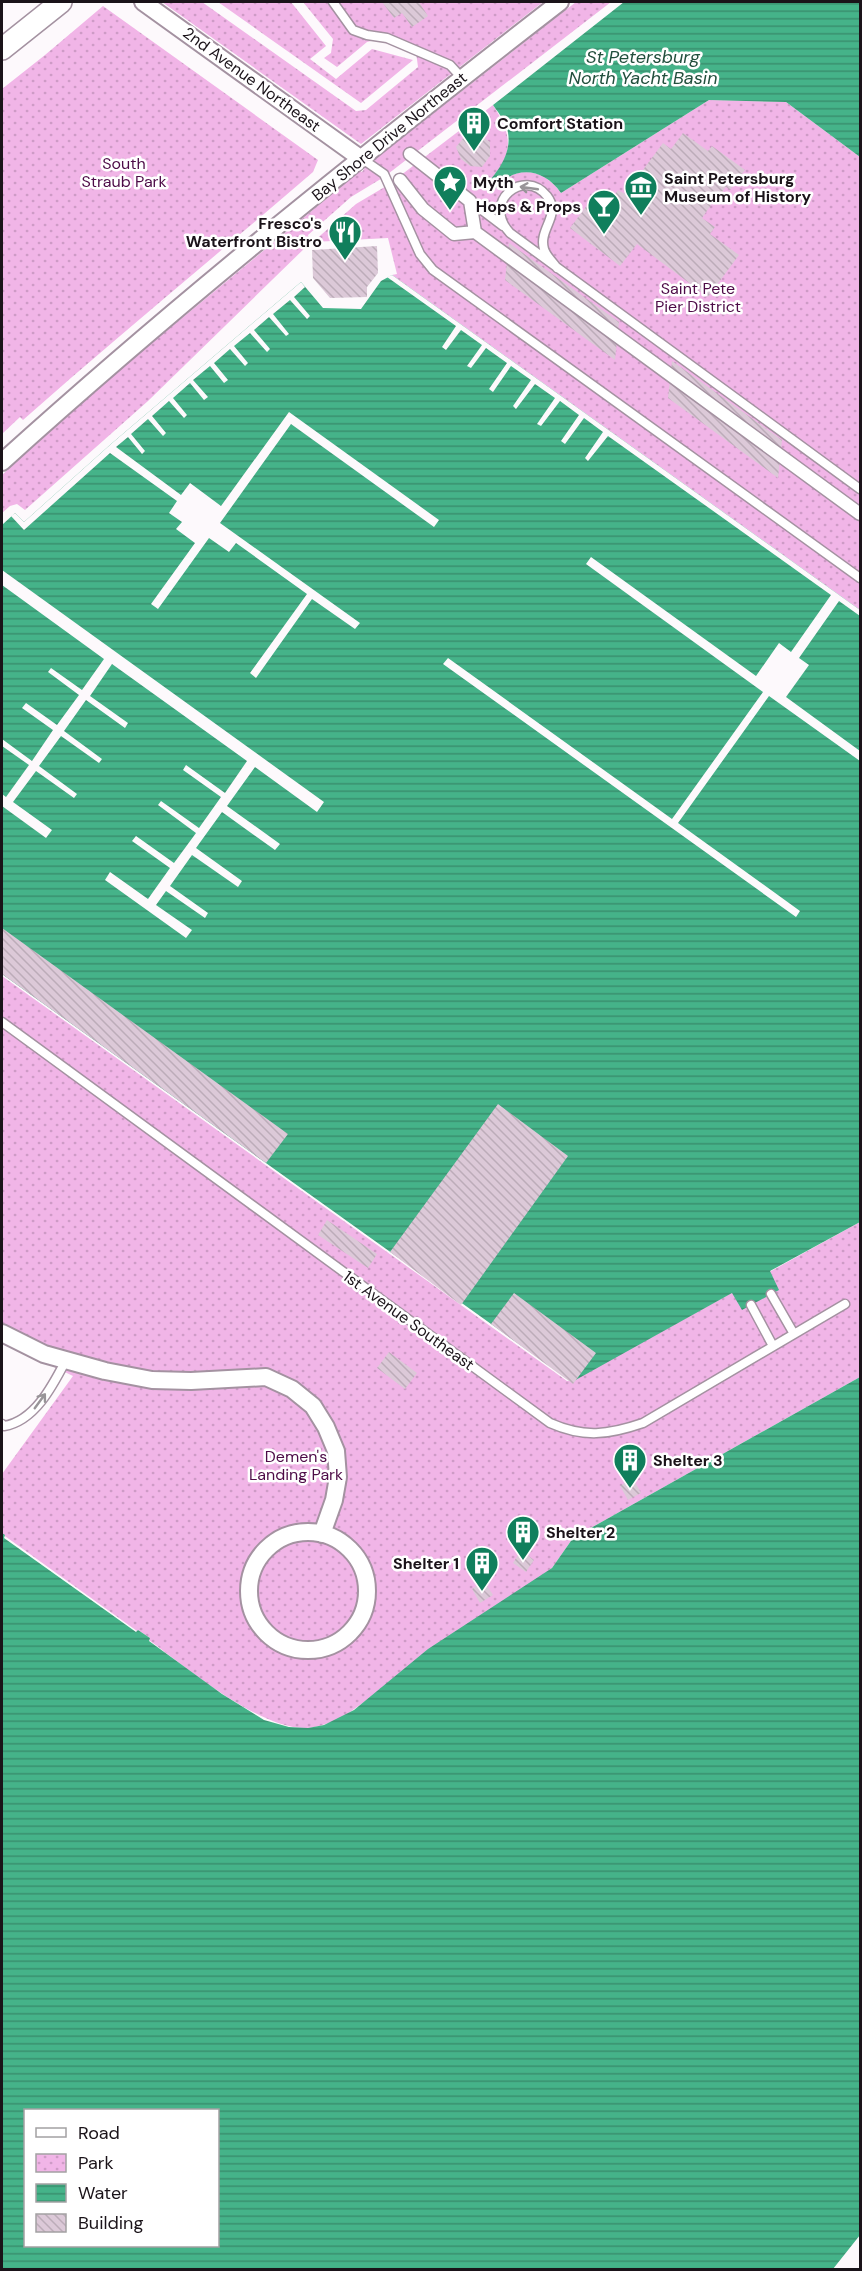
<svg xmlns="http://www.w3.org/2000/svg" width="862" height="2271" viewBox="0 0 862 2271" font-family="'DM Sans',sans-serif">
  <defs>
    <pattern id="park-dots" width="8" height="8" patternUnits="userSpaceOnUse" patternTransform="scale(1.5)"><rect width="8" height="8" fill="#f1b5e7"/><path d="M2 2h.1M6 6h.1" fill="none" stroke="#ce9bc6" stroke-width="1.8" stroke-linecap="round"/></pattern>
    <pattern id="water-rules" width="6" height="5" patternUnits="userSpaceOnUse" patternTransform="scale(1.5)"><rect width="6" height="5" fill="#45b389"/><path d="M0 2.5h6" fill="none" stroke="#39906f"/></pattern>
    <pattern id="building-back-hatch" width="6" height="6" patternUnits="userSpaceOnUse" patternTransform="scale(1.5)"><rect width="6" height="6" fill="#dcc9d8"/><path d="M-1 5l2 2M0 0l6 6M5-1l2 2" fill="none" stroke="#bcacb9"/></pattern>
  </defs>
  <rect width="100%" height="100%" fill="#fdf9fc"/>
  <path fill="url(#park-dots)" d="M162,2H202L356,111L366,110L418,67L416,52L375,40L367,42L337,67L324,58L331,53L333,39L303,2H543L361,144Z
    M218,2H291L326,46L310,59L336,79L372,49L413,60L361,103Z
    M576,2H611L384,177L351,197L308,235L310,243L148,401L25,510L17,504L10,506L2,513V475L113,375L360,171L362,172L367,165Z
    M103,6L318,160L313,172C217,255 119,335 23,420L20,417L2,434V89L45,55Z
    M709,100L786,102L860,157V610L392,275L397,274L388,238L313,242L356,204L388,185L493,105C516,141 512,157 484,188C499,186 497,182 510,176C530,166 549,176 561,193Z
    M2,976L567,1381H572L860,1222V1377L573,1538L552,1568L343,1717C331,1722 320,1727 308,1728C261,1731 187,1668 149,1640L150,1638L138,1630L137,1631L2,1534V1474L73,1376L2,1342Z"/>
  <path fill="url(#water-rules)" fill-rule="evenodd" d="M624,2H860V157L786,102L709,100L561,193C542,166 511,165 492,193L483,188C499,171 515,150 506,125C503,118 497,111 493,105Z
    M392,275L860,610V1222L770,1271L779,1290L742,1310L732,1293L572,1382L2,974V525L15,513L24,522L111,444L301,282L323,308L361,309L381,281Z
    M860,1377V2269H2V1533L5,1535L4,1538L136,1632L138,1630L150,1638L149,1641L222,1694L264,1720L289,1727L308,1728L324,1725L354,1710L428,1649L552,1568L573,1538ZM26,2110H218V2246H26Z"/>
  <path fill="#fdf9fc" d="M392,275L860,610V616L839,601L799,658L809,665L786,697L860,751V761L769,696L678,823L800,911L796,917L443,664L448,658L672,819L763,692L586,564L591,557L756,676L779,643L791,652L831,595L608,436L588,461L585,458L603,432L584,418L565,444L561,441L579,415L560,401L541,426L537,424L555,398L535,384L516,409L513,406L531,380L511,366L493,392L489,389L507,363L486,348L471,368L467,366L482,345L461,330L446,350L442,347L456,326L387,277Z
    M301,282L305,287L294,297L310,316L307,319L290,300L273,314L289,334L286,336L269,317L254,330L270,349L267,352L250,333L234,346L248,363L245,366L230,349L214,363L228,380L224,383L210,366L193,380L208,397L204,400L190,383L173,398L187,415L184,418L169,401L152,416L166,433L163,436L148,419L131,434L145,451L142,454L128,437L116,447L181,495L190,483L221,506L289,412L439,520L434,527L291,424L220,523L360,623L355,629L312,599L256,678L250,673L307,594L236,543L229,552L209,538L158,609L151,604L195,543L176,529L182,522L169,513L177,501L110,453L24,530L11,516L15,513L24,522L111,444Z
    M2,570L324,802L317,812L255,767L227,806L280,844L275,850L222,812L196,848L242,881L238,887L192,855L170,886L208,913L205,918L166,891L156,905L192,930L186,938L105,880L110,872L148,899L170,868L132,841L136,836L174,863L196,833L158,805L161,801L199,828L221,797L183,770L186,765L225,793L247,761L112,664L90,696L128,723L125,728L86,700L64,731L102,759L99,763L61,736L39,766L77,794L74,798L36,771L13,802L52,830L46,838L2,806V794L6,797L29,765L2,746V739L32,761L53,730L22,708L26,703L57,725L79,695L48,672L51,668L82,690L104,659L2,585Z
    M860,2235V2269H833Z"/>
  <path fill="url(#building-back-hatch)" d="M382,2H419L428,16L412,27L402,13L394,18Z
    M683,133L708,151L712,146L745,170L730,190L726,187L716,200L708,194L704,199L711,205L702,218L715,227L710,234L739,255L708,297L637,244L620,266L570,228L588,204L601,214L618,190L625,194L663,143L671,149Z
    M479,134L490,142V156L482,167L470,166L461,159L456,147L465,136Z
    M509,243L619,322L615,360L505,280Z
    M377,246L378,273L367,287V297L330,298L313,278L312,250Z
    M672,361L782,440L778,478L668,398Z
    M2,928L288,1134L266,1163L2,974Z
    M498,1104L568,1156L461,1305L390,1252Z
    M327,1220L377,1254L368,1268L318,1235Z
    M514,1293L596,1353L573,1384L491,1324Z
    M389,1352L417,1373L405,1389L377,1368Z
    M633,1478L641,1493L628,1500L620,1486Z
    M521,1550L534,1560L526,1572L513,1563Z
    M484,1581L493,1595L480,1603L472,1589Z"/>
  <g fill="none" stroke-linecap="round" stroke-linejoin="round">
    <defs>
      <path id="service" d="M333,2L353,30L367,35L387,38L450,65L462,78
        M361,158L384,174L420,254L433,270L860,578
        M470,201L503,226
        M557,268C553,262 546,256 544,249C538,229 562,215 547,196C524,167 481,202 510,233L860,489
        M2,1022L550,1423C584,1438 608,1435 643,1423L845,1304
        M771,1294L794,1334
        M751,1305L773,1346
        M2,1424L4,1426C35,1421 53,1385 66,1360"/>
      <path id="pedestrian" d="M410,154L470,201L475,232
        M400,180L423,209L454,234L475,232L860,514"/>
      <path id="minor" d="M143,2L360,158
        M2,462C181,300 369,150 560,2
        M2,1333L44,1354L105,1371L152,1380L191,1381L266,1377L292,1389L313,1406L326,1427L336,1451L338,1477L334,1500L322,1534
        M249 1591a59 59 0 1 1 118 0a59 59 0 1 1-118 0Z"/>
      <path id="tertiary" d="M2,49L61,2"/>
    </defs>
    <use href="#service" stroke="#a492a1" stroke-width="11"/>
    <use href="#pedestrian" stroke="#a492a1" stroke-width="15"/>
    <use href="#minor" stroke="#a492a1" stroke-width="20"/>
    <use href="#tertiary" stroke="#a492a1" stroke-width="24"/>
    <use href="#service" stroke="#fff" stroke-width="8"/>
    <use href="#pedestrian" stroke="#fff" stroke-width="12"/>
    <use href="#minor" stroke="#fff" stroke-width="16"/>
    <use href="#tertiary" stroke="#fff" stroke-width="21"/>
  </g>
  <defs><path id="oneway-shaft" d="M-6 0H5M1.5-3L5.5 0L1.5 3" fill="none" stroke-width="1.6" stroke-linecap="round" stroke-linejoin="round" transform="scale(1.5)"/></defs>
  <g stroke="#989598">
    <use href="#oneway-shaft" transform="translate(529 188) rotate(-172)"/>
    <use href="#oneway-shaft" transform="translate(40 1401) rotate(-54)"/>
  </g>
  <defs>
    <symbol id="building-pin" viewBox="-11 -11 22 30"><path d="M0 17L-7.5 6A9.5 9.5 0 1 1 7.5 6Z" fill="#107f5c" stroke="#fff"/><path d="M-4-6H4V6H1V3H-1V6H-4ZM-2.5-4.3h1.7v1.8h-1.7ZM.8-4.3h1.7v1.8H.8ZM-2.5-1h1.7V.8h-1.7ZM.8-1h1.7V.8H.8Z" fill="#fff"/></symbol>
    <symbol id="sight-pin" viewBox="-11 -11 22 30"><path d="M0 17L-7.5 6A9.5 9.5 0 1 1 7.5 6Z" fill="#107f5c" stroke="#fff"/><path d="M0-6L1.8-2.2L6-1.7L2.9 1.2L3.7 5.4L0 3.3L-3.7 5.4L-2.9 1.2L-6-1.7L-1.8-2.2Z" fill="#fff"/></symbol>
    <symbol id="museum-pin" viewBox="-11 -11 22 30"><path d="M0 17L-7.5 6A9.5 9.5 0 1 1 7.5 6Z" fill="#107f5c" stroke="#fff"/><path d="M0-6L6-3V-2H-6V-3ZM-5-1h2V3h-2ZM-1-1h2V3h-2ZM3-1h2V3H3ZM-6 4H6V6H-6Z" fill="#fff"/></symbol>
    <symbol id="bar-pin" viewBox="-11 -11 22 30"><path d="M0 17L-7.5 6A9.5 9.5 0 1 1 7.5 6Z" fill="#107f5c" stroke="#fff"/><path d="M-6-5H6L.8 .8V4.5H3.5V6h-7V4.5H-.8V.8Z" fill="#fff"/></symbol>
    <symbol id="restaurant-pin" viewBox="-11 -11 22 30"><path d="M0 17L-7.5 6A9.5 9.5 0 1 1 7.5 6Z" fill="#107f5c" stroke="#fff"/><path d="M-5-6h1v4h1v-4h1v4h1v-4h1v5L-1.5 .5V6h-2V.5L-5-1ZM5-6V6H3V1.5H1.5Q1.5-4 5-6Z" fill="#fff"/></symbol>
  </defs>
  <g fill-rule="evenodd">
    <use href="#building-pin" x="455" y="104" width="38" height="52"/>
    <use href="#sight-pin" x="431" y="163" width="38" height="52"/>
    <use href="#museum-pin" x="622" y="168" width="38" height="52"/>
    <use href="#bar-pin" x="585" y="187" width="38" height="52"/>
    <use href="#restaurant-pin" x="326" y="213" width="38" height="52"/>
    <use href="#building-pin" x="611" y="1441" width="38" height="52"/>
    <use href="#building-pin" x="504" y="1513" width="38" height="52"/>
    <use href="#building-pin" x="463" y="1544" width="38" height="52"/>
  </g>
  <g text-anchor="middle" stroke-width="5" stroke-linejoin="round" paint-order="stroke">
    <g font-size="16" fill="#1a1319" stroke="#fff">
      <text transform="translate(252 79) rotate(36)" y="6">2nd Avenue Northeast</text>
      <text transform="translate(389 136) rotate(-39)" y="6">Bay Shore Drive Northeast</text>
      <text transform="translate(409 1320) rotate(36)" y="6">1st Avenue Southeast</text>
    </g>
    <g font-size="16" font-weight="bold" fill="#1a1319" stroke="#fff" text-anchor="start">
      <text x="497" y="129">Comfort Station</text>
      <text x="664" y="184">Saint Petersburg<tspan x="664" dy="18">Museum of History</tspan></text>
      <text x="473" y="188">Myth</text>
      <text x="581" y="212" text-anchor="end">Hops &amp; Props</text>
      <text x="322" y="229" text-anchor="end">Fresco's<tspan x="322" dy="18">Waterfront Bistro</tspan></text>
      <text x="653" y="1466">Shelter 3</text>
      <text x="546" y="1538">Shelter 2</text>
      <text x="459" y="1569" text-anchor="end">Shelter 1</text>
    </g>
    <g font-size="16" fill="#4d0b47" stroke="#fff">
      <text x="124" y="169">South<tspan x="124" dy="18">Straub Park</tspan></text>
      <text x="698" y="294">Saint Pete<tspan x="698" dy="18">Pier District</tspan></text>
      <text x="296" y="1462">Demen's<tspan x="296" dy="18">Landing Park</tspan></text>
    </g>
    <g font-size="18" font-style="italic" fill="#224f3d" stroke="#fff">
      <text x="643" y="63">St Petersburg<tspan x="643" dy="21">North Yacht Basin</tspan></text>
    </g>
  </g>
  <rect width="862" height="2271" fill="none" stroke="#1a1319" stroke-width="6"/>
  <rect x="24" y="2109" width="195" height="138" fill="#ffffff" stroke="#a3a1a3" stroke-width="1.5"/>
  <rect x="36" y="2128" width="30" height="9" fill="#ffffff" stroke="#a3a1a3" stroke-width="1.5"/>
  <text x="78" y="2139" font-size="18" fill="#1a1319">Road</text>
  <rect x="36" y="2154" width="30" height="18" fill="url(#park-dots)" stroke="#a3a1a3" stroke-width="1.5"/>
  <text x="78" y="2169" font-size="18" fill="#1a1319">Park</text>
  <rect x="36" y="2184" width="30" height="18" fill="url(#water-rules)" stroke="#a3a1a3" stroke-width="1.5"/>
  <text x="78" y="2199" font-size="18" fill="#1a1319">Water</text>
  <rect x="36" y="2214" width="30" height="18" fill="url(#building-back-hatch)" stroke="#a3a1a3" stroke-width="1.5"/>
  <text x="78" y="2229" font-size="18" fill="#1a1319">Building</text>
</svg>
